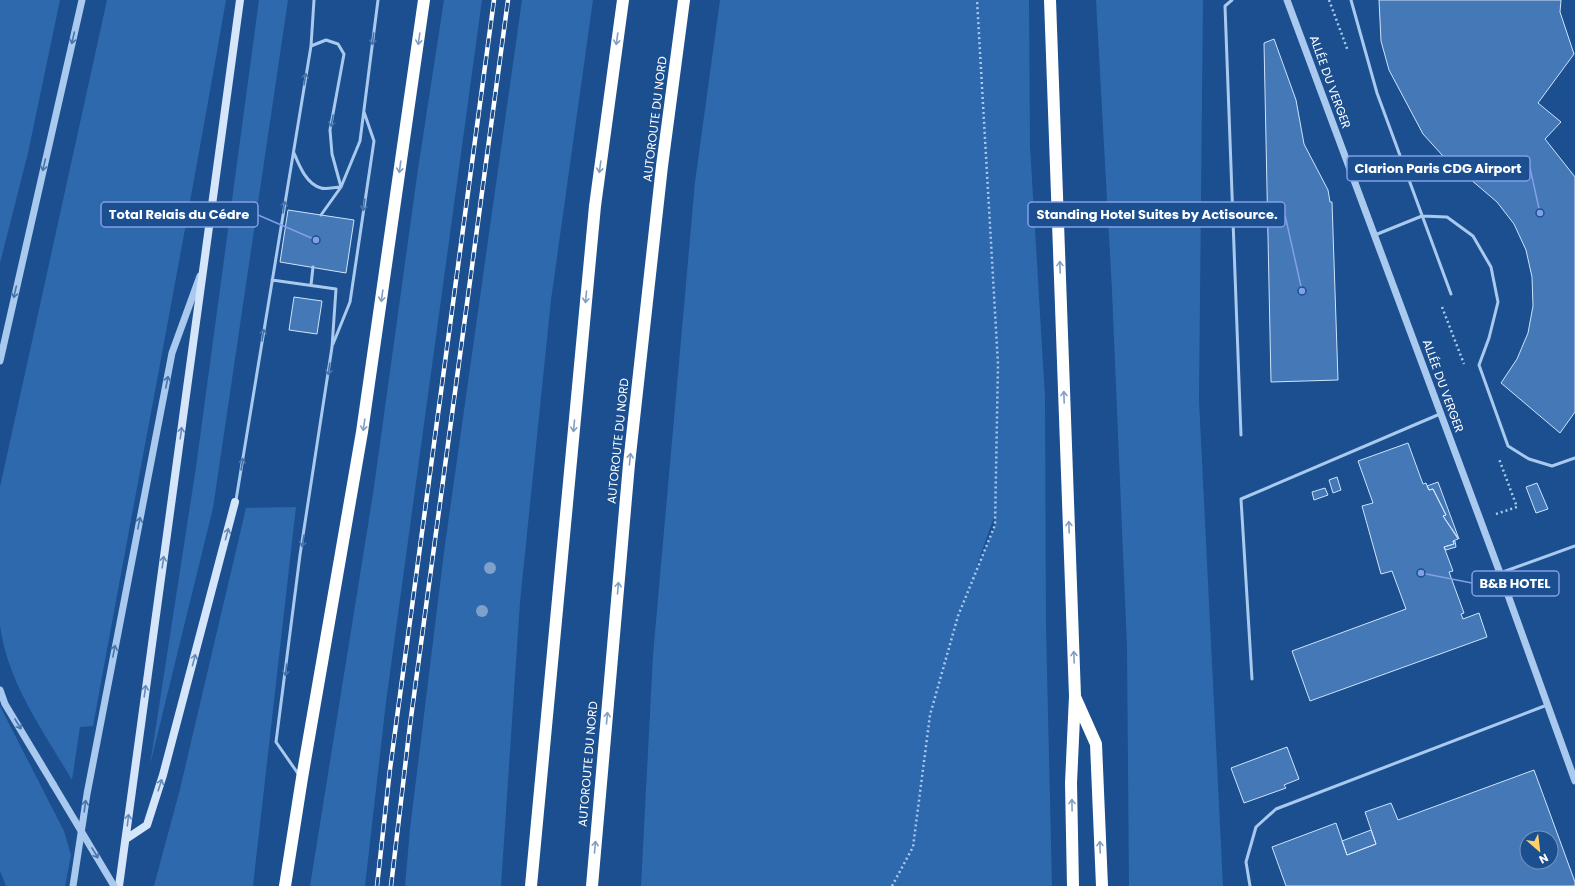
<svg xmlns="http://www.w3.org/2000/svg" width="1575" height="886" viewBox="0 0 1575 886" font-family="Poppins,sans-serif">
  <rect width="100%" height="100%" fill="#1b4f8f"/>
  <path fill="#2e69ad" fill-rule="evenodd" d="M0,0H60L28,153L0,263Z
    M107,0H226C184,242 137,484 93,726L80,727L72,780C44,732 7,682 0,625V487Z
    M259,0H288L213,508L150,765L196,467Z
    M444,0H482L386,702L365,886H310L373,494L418,169Z
    M522,0H593L551,300L520,602L501,886H405L410,829L444,552Z
    M720,0H1029L1030,146L1045,397L1046,628L1052,886H641L653,655L695,182ZM994,517L995,525L976,569V568Z
    M1096,0H1203L1199,400L1223,886H1129L1127,648L1112,291Z
    M296,507L253,886H154L180,789L246,508Z
    M0,706L64,831L71,855L65,886H6L0,871Z"/>
  <path fill="#4478b7" stroke="#cfe3fa" fill-rule="evenodd" d="M1379,0H1561L1560,12L1574,54L1538,103L1561,122L1545,139L1575,177V412L1560,433L1501,383L1517,359L1528,333L1533,306L1532,277L1526,250L1514,224L1497,202L1443,156L1423,134L1389,70L1381,41Z
    M1274,39L1296,100L1304,144L1328,190L1330,202H1332L1338,380L1271,382L1264,43Z
    M288,210L354,220L346,273L280,262Z
    M294,297L322,301L317,334L289,330Z
    M1408,443L1423,484L1426,483L1429,490L1433,489L1446,515L1443,516L1458,539L1453,541L1454,544L1444,547L1453,571L1449,572L1464,613L1461,614L1463,619L1479,613L1487,637L1310,701L1292,651L1406,609L1392,571L1381,574L1362,506L1373,503L1358,461Z
    M1337,477L1341,490L1333,493L1329,480Z
    M1438,482L1459,539L1443,516L1446,515L1433,489L1429,490L1427,486Z
    M1537,483L1548,509L1536,513L1526,487Z
    M1325,488L1328,495L1314,500L1312,492Z
    M1453,541H1455L1456,547L1446,550L1444,547L1454,544Z
    M1287,747L1299,779L1284,785L1286,788L1244,803L1231,768Z
    M1534,770L1575,882V886H1286L1272,847L1336,823L1347,855L1376,844L1365,812L1391,803L1398,820ZM1527,838H1551V862H1527Z
    M1371,830L1376,844L1347,855L1342,841Z"/>
  <g fill="none" stroke-linecap="round" stroke-linejoin="round">
    <path stroke="#a9c9ee" stroke-width="2.5" stroke-dasharray="2 3" stroke-linecap="butt" d="M1329,0L1348,51
      M1442,307L1464,364
      M1496,514L1517,507L1499,459
      M892,886L913,847L930,715L958,616L995,525L998,364L977,0"/>
    <path stroke="#a9c9ee" stroke-width="3" d="M1232,0L1225,6L1241,435
      M1351,0L1377,93L1451,294
      M294,153C299,165 306,184 321,188C326,190 335,187 341,187L332,154L330,130L344,54L338,44L326,40L311,46
      M321,215L341,187L360,141L378,0
      M1375,235L1422,216L1447,217L1473,236L1491,267L1498,302L1489,338L1479,365L1508,446L1529,459L1552,466L1575,458
      M272,280L336,289L332,347L300,555L276,742L299,775
      M311,285L313,267
      M333,344L350,302L374,141L364,112
      M236,500L311,46L314,0
      M1500,573L1575,546
      M1252,679L1241,499L1440,414
      M1250,886L1246,862L1256,827L1276,809L1547,705"/>
    <path stroke="#a9c9ee" stroke-width="7" d="M1287,0L1500,573L1575,781
      M0,361L82,0
      M0,690L5,704L53,784
      M73,886L87,794L172,353L200,276"/>
    <path stroke="#d6e6fa" stroke-width="8" d="M126,839L147,825L163,775L235,502
      M119,886L240,0"/>
    <path stroke="#fff" stroke-width="12" d="M1050,0L1075,696L1071,783L1073,886
      M1076,699L1096,744L1102,886
      M285,886L302,778L362,432L424,0
      M531,886L595,206L623,0
      M592,886L629,464L662,166L684,0"/>
    <defs>
      <path id="rail" d="M377,886L390,769L494,0
        M391,886L410,725L508,0"/>
    </defs>
    <use href="#rail" stroke="#fff" stroke-width="4.5"/>
    <use href="#rail" stroke="#1b4f8f" stroke-width="3" stroke-dasharray="9" stroke-linecap="butt"/>
    <path stroke="#a9c9ee" stroke-width="7" d="M53,784L114,886"/>
  </g>
  <g fill="#7ea0ca">
    <circle cx="490" cy="568" r="6"/>
    <circle cx="482" cy="611" r="6"/>
  </g>
  <defs><path id="oneway-shaft" d="M-6 0H5M1.5-3L5.5 0L1.5 3" fill="none" stroke-width="1.6" stroke-linecap="round" stroke-linejoin="round"/></defs>
  <g stroke="#4674ac">
    <use href="#oneway-shaft" transform="translate(73 38) rotate(103)"/>
    <use href="#oneway-shaft" transform="translate(373 39) rotate(97)"/>
    <use href="#oneway-shaft" transform="translate(305 79) rotate(-81)"/>
    <use href="#oneway-shaft" transform="translate(332 121) rotate(100)"/>
    <use href="#oneway-shaft" transform="translate(44 165) rotate(103)"/>
    <use href="#oneway-shaft" transform="translate(364 205) rotate(98)"/>
    <use href="#oneway-shaft" transform="translate(284 207) rotate(-81)"/>
    <use href="#oneway-shaft" transform="translate(15 292) rotate(103)"/>
    <use href="#oneway-shaft" transform="translate(263 335) rotate(-81)"/>
    <use href="#oneway-shaft" transform="translate(329 369) rotate(98)"/>
    <use href="#oneway-shaft" transform="translate(167 382) rotate(-79)"/>
    <use href="#oneway-shaft" transform="translate(242 464) rotate(-81)"/>
    <use href="#oneway-shaft" transform="translate(139 523) rotate(-79)"/>
    <use href="#oneway-shaft" transform="translate(303 541) rotate(100)"/>
    <use href="#oneway-shaft" transform="translate(114 651) rotate(-79)"/>
    <use href="#oneway-shaft" transform="translate(286 670) rotate(97)"/>
    <use href="#oneway-shaft" transform="translate(18 724) rotate(59)"/>
    <use href="#oneway-shaft" transform="translate(85 806) rotate(-82)"/>
    <use href="#oneway-shaft" transform="translate(95 853) rotate(59)"/>
  </g>
  <g stroke="#829ec1">
    <use href="#oneway-shaft" transform="translate(419 39) rotate(98)"/>
    <use href="#oneway-shaft" transform="translate(617 39) rotate(98)"/>
    <use href="#oneway-shaft" transform="translate(400 167) rotate(98)"/>
    <use href="#oneway-shaft" transform="translate(600 167) rotate(98)"/>
    <use href="#oneway-shaft" transform="translate(1060 267) rotate(-92)"/>
    <use href="#oneway-shaft" transform="translate(382 296) rotate(98)"/>
    <use href="#oneway-shaft" transform="translate(586 297) rotate(95)"/>
    <use href="#oneway-shaft" transform="translate(1064 397) rotate(-92)"/>
    <use href="#oneway-shaft" transform="translate(364 425) rotate(98)"/>
    <use href="#oneway-shaft" transform="translate(574 426) rotate(95)"/>
    <use href="#oneway-shaft" transform="translate(630 459) rotate(-84)"/>
    <use href="#oneway-shaft" transform="translate(1069 527) rotate(-92)"/>
    <use href="#oneway-shaft" transform="translate(618 588) rotate(-85)"/>
    <use href="#oneway-shaft" transform="translate(1074 657) rotate(-92)"/>
    <use href="#oneway-shaft" transform="translate(607 718) rotate(-85)"/>
    <use href="#oneway-shaft" transform="translate(1072 805) rotate(-91)"/>
    <use href="#oneway-shaft" transform="translate(595 847) rotate(-85)"/>
    <use href="#oneway-shaft" transform="translate(1100 847) rotate(-92)"/>
  </g>
  <g stroke="#668bba">
    <use href="#oneway-shaft" transform="translate(181 433) rotate(-82)"/>
    <use href="#oneway-shaft" transform="translate(227 534) rotate(-75)"/>
    <use href="#oneway-shaft" transform="translate(163 562) rotate(-82)"/>
    <use href="#oneway-shaft" transform="translate(194 660) rotate(-75)"/>
    <use href="#oneway-shaft" transform="translate(145 691) rotate(-82)"/>
    <use href="#oneway-shaft" transform="translate(160 785) rotate(-72)"/>
    <use href="#oneway-shaft" transform="translate(128 820) rotate(-83)"/>
  </g>
  <g text-anchor="middle" stroke-width="3.5" stroke-linejoin="round" paint-order="stroke">
    <g font-size="12" fill="#fff" stroke="#1b4f8f">
      <text transform="translate(1330 82) rotate(70)" y="4">ALLÉE DU VERGER</text>
      <text transform="translate(655 119) rotate(-83)" y="4">AUTOROUTE DU NORD</text>
      <text transform="translate(1443 386) rotate(70)" y="4">ALLÉE DU VERGER</text>
      <text transform="translate(618 441) rotate(-84)" y="4">AUTOROUTE DU NORD</text>
      <text transform="translate(588 764) rotate(-85)" y="4">AUTOROUTE DU NORD</text>
    </g>
  </g>
  <path fill="none" stroke="#839eea" stroke-width="1.5" d="M1540 213L1530 168M1302 291L1285 215M316 240L258 215M1421 573L1472 583"/>
  <g fill="#839eea" stroke="#1b4f8f" stroke-width="1.5">
    <circle cx="1540" cy="213" r="4"/>
    <circle cx="1302" cy="291" r="4"/>
    <circle cx="316" cy="240" r="4"/>
    <circle cx="1421" cy="573" r="4"/>
  </g>
  <g fill="#1b4f8f" stroke="#839eea" stroke-width="1.5">
    <rect x="1347" y="156" width="183" height="25" rx="4"/>
    <rect x="1028" y="202" width="257" height="25" rx="4"/>
    <rect x="101" y="202" width="157" height="25" rx="4"/>
    <rect x="1472" y="571" width="87" height="25" rx="4"/>
  </g>
  <g font-size="13" text-anchor="middle" font-weight="bold" fill="#fff">
    <text x="1438" y="173">Clarion Paris CDG Airport</text>
    <text x="1157" y="219">Standing Hotel Suites by Actisource.</text>
    <text x="179" y="219">Total Relais du Cédre</text>
    <text x="1515" y="588">B&amp;B HOTEL</text>
  </g>
  <g transform="translate(1539 850) rotate(152)"><circle r="19" fill="#1b4f8f" stroke="#7695bc"/>
  <path d="M0-3L7 15L0 10L-7 15Z" fill="#ffd166"/>
  <text y="-6" font-size="11" font-weight="bold" text-anchor="middle" fill="#ffffff">N</text>
  </g>
</svg>
